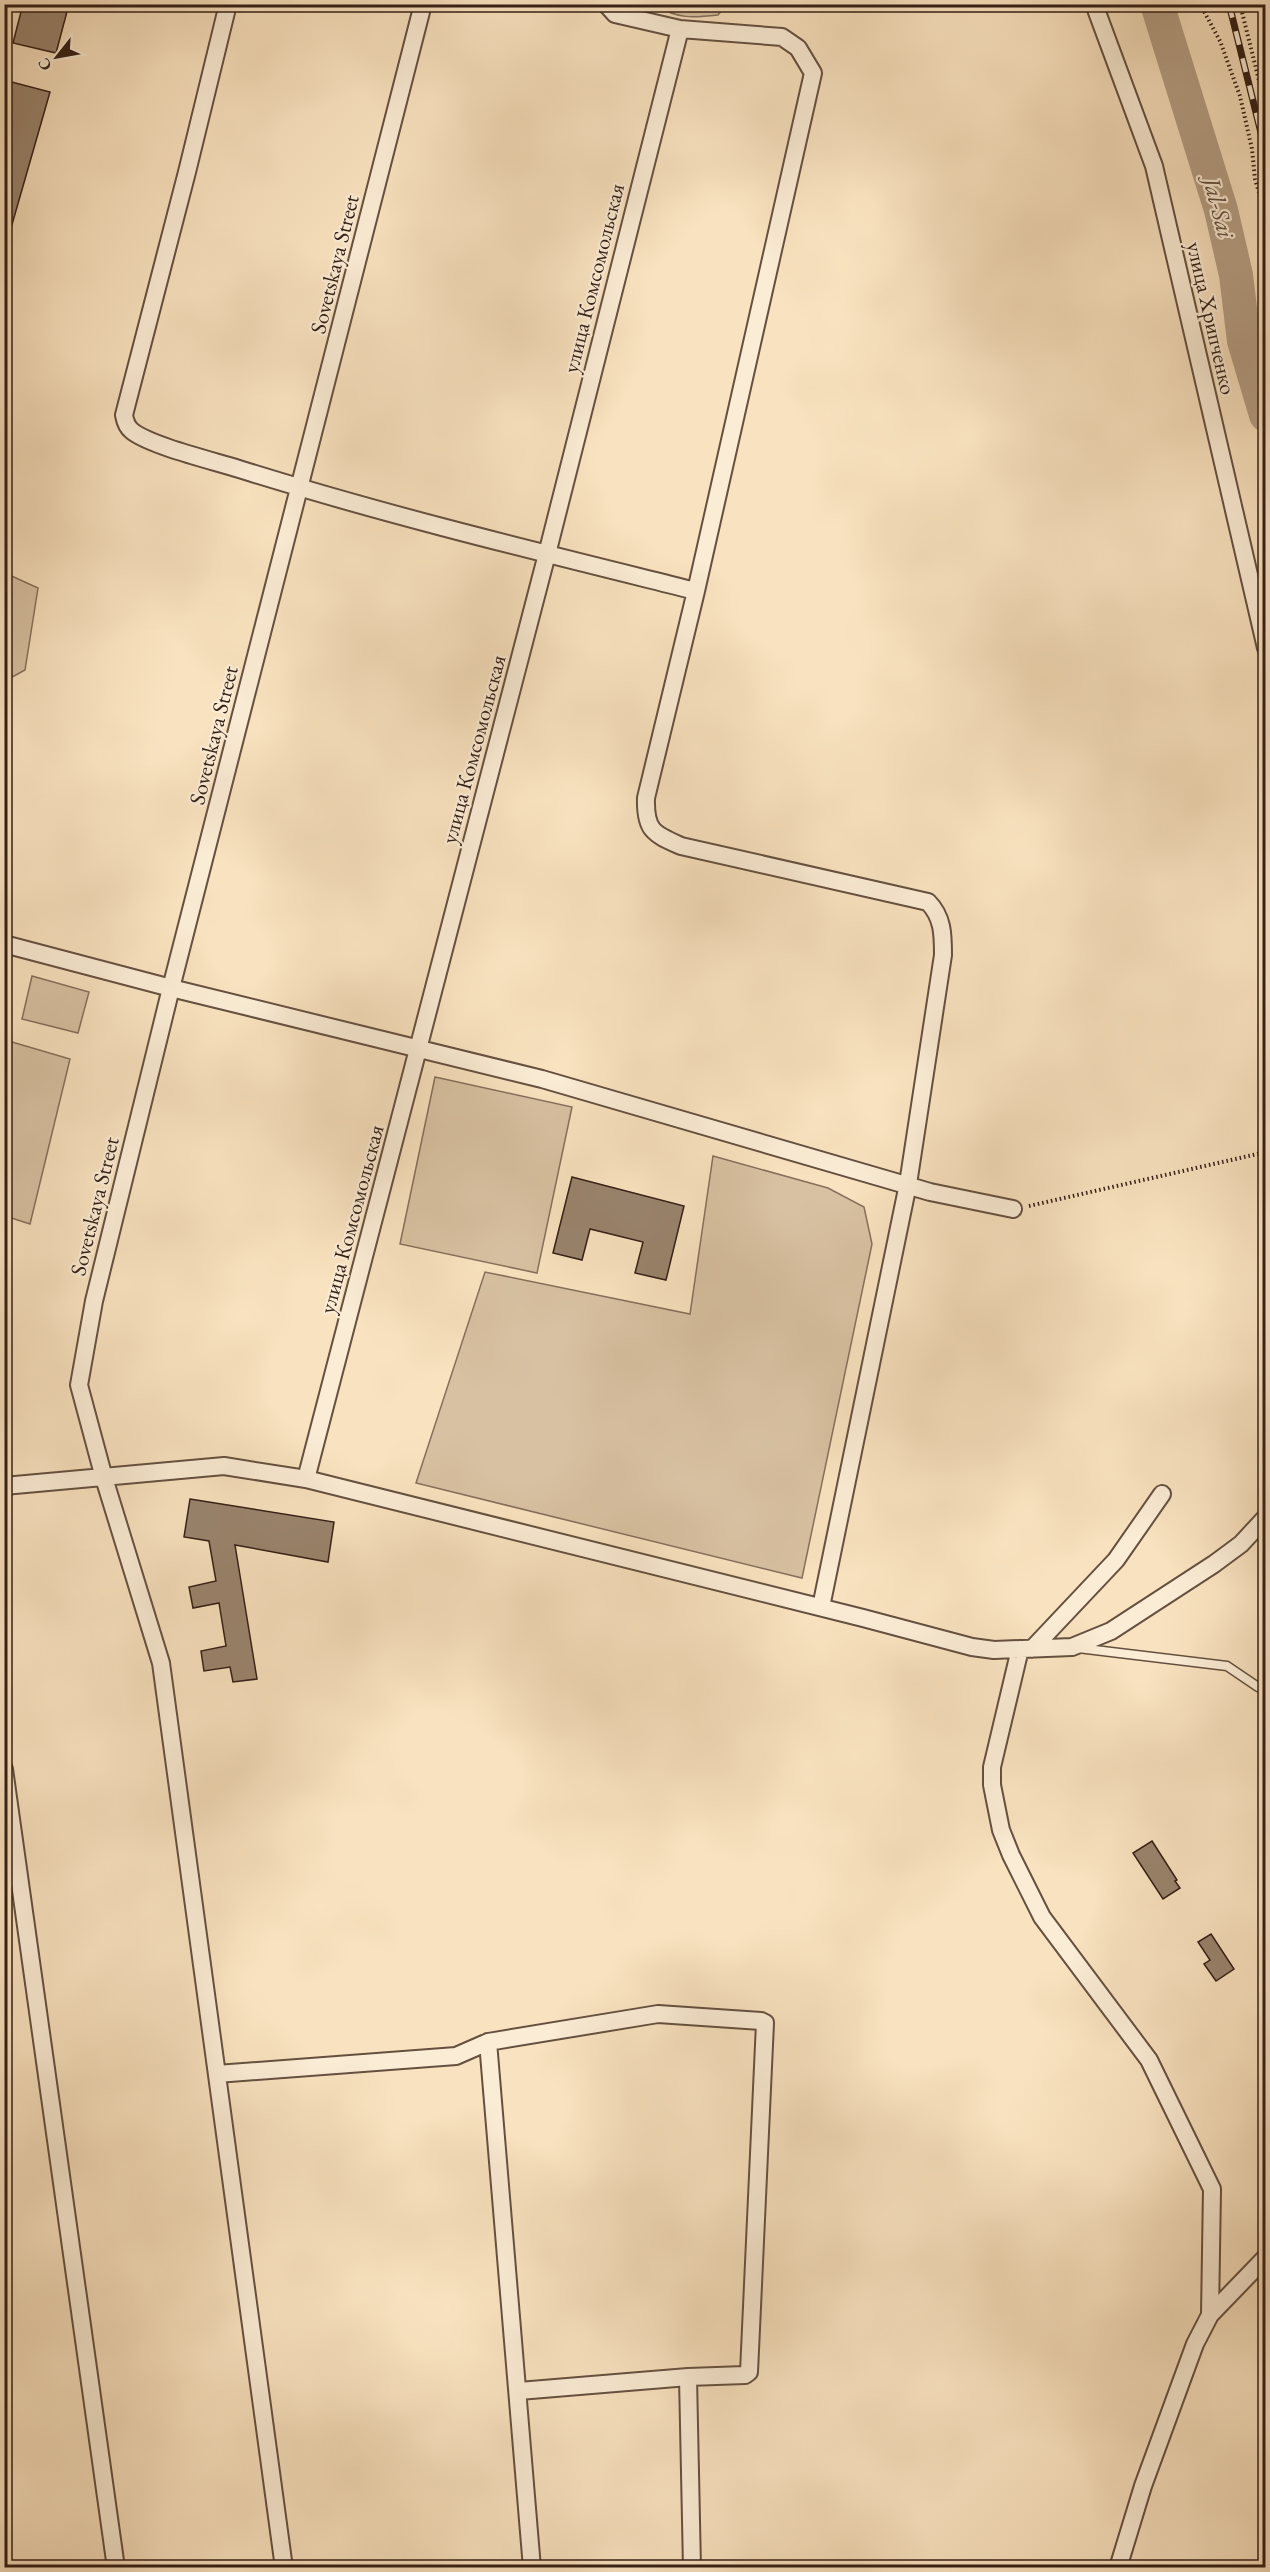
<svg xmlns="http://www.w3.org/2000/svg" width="1270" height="2572" viewBox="0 0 1270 2572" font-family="'EB Garamond',serif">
  <rect width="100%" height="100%" fill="#f9e2bf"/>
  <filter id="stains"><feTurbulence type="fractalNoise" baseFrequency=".00333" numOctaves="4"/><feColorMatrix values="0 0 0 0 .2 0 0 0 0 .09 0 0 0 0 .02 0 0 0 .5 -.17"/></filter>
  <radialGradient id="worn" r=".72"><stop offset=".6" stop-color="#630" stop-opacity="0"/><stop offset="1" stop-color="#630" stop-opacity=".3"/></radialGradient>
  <path fill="#d8c1a2" stroke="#86705c" stroke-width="1.5" d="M655,5L726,4V5L718,15C692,18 678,19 655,5Z
    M5,573L38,588L25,670L5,681Z
    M32,976L89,992L78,1033L22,1019Z
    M12,1042L70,1059L30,1224L5,1216L4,1068Z
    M435,1077L572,1107L537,1273L400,1244Z
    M713,1156L828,1188L864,1207L872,1244L802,1578L416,1483L485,1272L690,1314Z"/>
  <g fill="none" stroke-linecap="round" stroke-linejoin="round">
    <path stroke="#b6a086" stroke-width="34" d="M1157,4L1221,210L1236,275L1244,341L1266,415"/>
  </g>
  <path fill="#9a846e" stroke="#341f16" stroke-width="1.5" d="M23,4H69L56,53L13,43Z
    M4,80L50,92L9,235H4Z
    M572,1177L684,1206L666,1280L635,1273L643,1242L590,1229L582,1260L553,1253Z
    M190,1499L334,1522L328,1562L235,1545L257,1679L233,1682L230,1667L204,1671L201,1651L226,1646L219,1603L193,1608L189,1587L216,1581L209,1541L184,1537Z
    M1152,1841L1177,1880L1175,1881L1180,1888L1163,1899L1133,1853Z
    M1211,1934L1234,1969L1216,1981L1204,1964L1210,1960L1198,1942Z"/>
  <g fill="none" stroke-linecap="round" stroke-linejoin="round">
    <defs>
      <path id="service" d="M1078,1648L1227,1666L1258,1687"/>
      <path id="minor" d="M228,4L187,172L124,415C125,421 127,427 132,431C151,446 214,461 239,469C389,516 543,553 696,591
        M606,4L615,14L680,29L782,37L798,48L813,73L696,591L646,798C645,831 654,834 681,846L928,902C943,917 943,935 943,955L908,1184L821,1607
        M1094,4L1154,166L1266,648
        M4,944L171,988L542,1079L930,1192L1013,1209
        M306,1479L547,554L680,29
        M4,1486L224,1466L306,1479L863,1618L972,1647L994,1650L1072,1647L1111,1631L1214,1564L1241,1544L1266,1517
        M1020,1649L992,1767V1785L1001,1830L1011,1855L1042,1917L1149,2060L1212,2189L1210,2315L1195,2344L1143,2486L1118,2568
        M1032,1649L1116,1560L1162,1494
        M4,1769L116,2568
        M488,2042L532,2568
        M217,2074L456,2056L488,2042L658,2014L761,2021L765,2023L749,2372L745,2375L688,2377L519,2391
        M1210,2315L1266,2257
        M688,2377L692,2568
        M284,2568L161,1663L104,1478L79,1385L94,1301L171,988L423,4"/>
    </defs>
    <use href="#service" stroke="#655040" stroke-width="11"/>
    <use href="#minor" stroke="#655040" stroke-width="20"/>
    <path stroke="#341f16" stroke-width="4" stroke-dasharray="1.5 3" stroke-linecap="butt" d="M1200,4L1220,41L1240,96L1252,149L1255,179L1266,216
      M1240,4L1266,109
      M1029,1206L1266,1152"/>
    <use href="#service" stroke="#fbecd5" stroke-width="8"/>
    <use href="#minor" stroke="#fbecd5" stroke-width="16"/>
    <defs>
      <path id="rail" d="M1229,4L1266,153"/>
    </defs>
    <use href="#rail" stroke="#341f16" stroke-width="7"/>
    <use href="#rail" stroke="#fbecd5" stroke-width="4.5" stroke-dasharray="14" stroke-linecap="butt"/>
  </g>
  <g text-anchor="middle" stroke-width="4.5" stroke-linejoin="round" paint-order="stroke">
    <g font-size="22" fill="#341f16" stroke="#fbecd5">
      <text transform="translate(334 264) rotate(-76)" y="8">Sovetskaya Street</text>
      <text transform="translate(593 278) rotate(-76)" y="8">улица Комсомольская</text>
      <text transform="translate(1212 318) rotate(77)" y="8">улица Хрипченко</text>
      <text transform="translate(213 735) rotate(-76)" y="8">Sovetskaya Street</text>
      <text transform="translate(473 749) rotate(-75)" y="8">улица Комсомольская</text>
      <text transform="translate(94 1206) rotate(-76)" y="8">Sovetskaya Street</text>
      <text transform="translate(351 1219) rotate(-75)" y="8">улица Комсомольская</text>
    </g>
    <g font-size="24" font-style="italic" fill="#624c3d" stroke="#fbecd5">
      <text transform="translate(1219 208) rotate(75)" y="8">Jal-Sai</text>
    </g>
  </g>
  <rect width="1270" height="2572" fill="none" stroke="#f9e2bf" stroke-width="24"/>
  <rect x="6" y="6" width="1258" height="2560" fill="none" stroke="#341f16" stroke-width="3"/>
  <rect x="12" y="12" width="1246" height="2548" fill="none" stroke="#341f16" stroke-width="1.5"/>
  <g transform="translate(57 57) rotate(239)" stroke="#fbecd5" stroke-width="4.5" paint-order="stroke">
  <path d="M0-4.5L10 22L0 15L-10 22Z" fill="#341f16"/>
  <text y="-9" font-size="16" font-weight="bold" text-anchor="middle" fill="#341f16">С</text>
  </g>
  <rect width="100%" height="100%" filter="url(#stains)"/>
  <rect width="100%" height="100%" fill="url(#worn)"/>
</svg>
